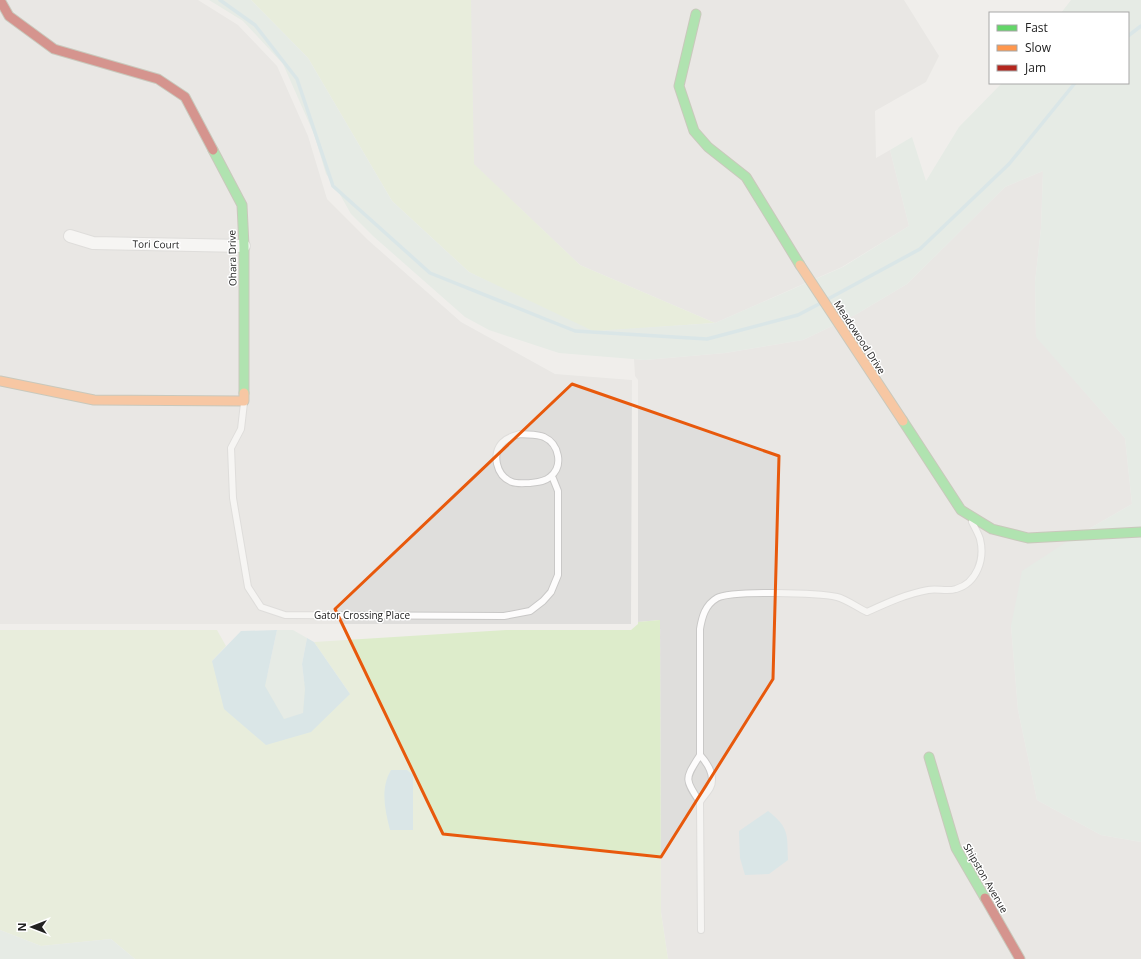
<svg xmlns="http://www.w3.org/2000/svg" width="1141" height="959" viewBox="0 0 1141 959" font-family="'Open Sans',sans-serif">
  <rect width="100%" height="100%" fill="#f0eeeb"/>
  <path fill="#dfdedc" d="M0,0H198L238,25L277,66L308,136L327,199L368,240L461,322L555,374L632,380L631,624H0Z
    M468,0H904L939,56L926,82L875,111L876,158L890,150L909,226L842,267L715,323L580,265L473,164Z
    M1043,171L1041,228L1035,282L1036,336L1125,438L1132,504L1068,541L1011,626L1018,710L1037,800L1101,835L1141,842V959H668L661,912L660,620L638,622V380L635,376L634,359L645,360L725,353L803,340L855,315L907,284L1005,187Z"/>
  <path fill="#ddeccb" d="M251,0H471L474,164L580,265L715,323L589,332L469,272L392,201L308,58Z
    M660,620L661,912L668,959H135L111,939L41,946L0,930V630H217L226,646L212,661L350,694L314,642L506,630H631L638,624V622Z"/>
  <path fill="#d9e6de" d="M209,0H251L308,58L392,201L469,272L593,331L715,323L843,267L909,226L890,150L912,137L926,181L959,127L1002,83H1128V13H1061L1071,0H1141V842L1101,835L1037,800L1018,710L1011,626L1022,571L1068,541L1132,504L1125,438L1036,337L1035,282L1041,228L1043,171L1005,187L907,284L855,315L803,340L725,353L645,360L559,353L489,330L465,317L373,236L351,214L334,184L326,174L314,134L283,64L243,21Z
    M277,630H293L307,638L302,664L305,689L303,714L284,719L265,686Z
    M0,930L41,946L111,939L135,959H0Z"/>
  <path fill="#bfdbe3" d="M277,630L265,686L284,719L303,713L305,689L302,664L307,638L314,642L350,694L311,732L266,745L224,709L212,661L241,631Z
    M391,770H407L413,775V830H390C385,810 380,789 391,770Z
    M768,811C790,828 787,835 788,860L769,874L745,875L740,858L739,831Z"/>
  <g fill="none" stroke-linecap="round" stroke-linejoin="round">
    <path stroke="#bfdbe3" stroke-width="3.5" d="M220,0L255,25L297,79L333,186L430,273L575,331L707,339L798,315L819,304
      M1128,36L1141,26
      M828,299L920,249L1009,164L1075,83"/>
    <defs>
      <path id="lane" d="M244,403L241,429L231,448L233,498L248,587L261,607L285,615L504,616L530,611L543,601L551,592L558,575V491L552,476
        M520,434C527,435 537,434 544,437C559,444 564,466 550,477C544,482 538,482 530,483C524,483 517,484 512,482C496,476 491,453 503,442C508,437 513,436 520,434Z
        M700,755C686,778 683,778 700,802
        M701,930L700,802C703,797 707,793 710,788C716,776 708,764 700,755V629C702,617 705,605 717,598C731,590 819,593 837,597C846,599 858,608 867,612C887,603 906,594 928,590C937,588 947,592 956,589C977,583 985,559 980,539C978,533 975,528 972,522"/>
      <path id="street" d="M70,236L93,243L244,246"/>
      <path id="fast" d="M696,14L679,86L694,131L708,147L746,177L800,265
        M213,150L242,205L244,246V393
        M903,421L961,510L992,529L1028,538L1141,532
        M929,757L956,848L985,898"/>
      <path id="slow" d="M800,265L903,421
        M0,381L94,400L244,401V393"/>
      <path id="jam" d="M0,0L9,16L54,49L158,79L185,97L213,150
        M985,898L1020,959"/>
    </defs>
    <use href="#lane" stroke="#c9c8c7" stroke-width="8"/>
    <use href="#street" stroke="#c9c8c7" stroke-width="14"/>
    <use href="#fast" stroke="#999a82" stroke-width="11"/>
    <use href="#slow" stroke="#999a82" stroke-width="11"/>
    <use href="#jam" stroke="#999a82" stroke-width="11"/>
    <use href="#lane" stroke="#fdfcfc" stroke-width="6"/>
    <use href="#street" stroke="#fdfcfc" stroke-width="12"/>
    <use href="#fast" stroke="#63d668" stroke-width="9"/>
    <use href="#slow" stroke="#ff974d" stroke-width="9"/>
    <use href="#jam" stroke="#b3261e" stroke-width="9"/>
  </g>
  <path d="M0 0H1141V959H0ZM572,384L779,456L773,679L661,857L443,834L335,609Z" fill="#f0eeeb" fill-opacity=".55" fill-rule="evenodd"/>
  <path fill="none" stroke="#e8590c" stroke-width="3" stroke-linejoin="round" d="M572,384L779,456L773,679L661,857L443,834L335,609Z"/>
  <g text-anchor="middle" stroke-width="3" stroke-linejoin="round" paint-order="stroke">
    <g font-size="10" fill="#222" stroke="#fff">
      <text transform="translate(156 244) rotate(1)" y="4">Tori Court</text>
      <text transform="translate(232 258) rotate(-91)" y="4">Ohara Drive</text>
      <text transform="translate(860 337) rotate(57)" y="4">Meadowood Drive</text>
      <text x="362" y="619">Gator Crossing Place</text>
      <text transform="translate(986 878) rotate(60)" y="4">Shipston Avenue</text>
    </g>
  </g>
  <rect x="989" y="12" width="140" height="72" fill="#ffffff" stroke="#a7a7a7"/>
  <rect x="997" y="25" width="20" height="6" fill="#63d668" stroke="#a7a7a7"/>
  <text x="1025" y="32" font-size="12" fill="#222222">Fast</text>
  <rect x="997" y="45" width="20" height="6" fill="#ff974d" stroke="#a7a7a7"/>
  <text x="1025" y="52" font-size="12" fill="#222222">Slow</text>
  <rect x="997" y="65" width="20" height="6" fill="#b3261e" stroke="#a7a7a7"/>
  <text x="1025" y="72" font-size="12" fill="#222222">Jam</text>
  <g transform="translate(32 927) rotate(270)" stroke="#ffffff" stroke-width="3" paint-order="stroke">
  <path d="M0-3L7 15L0 10L-7 15Z" fill="#222222"/>
  <text y="-6" font-size="11" font-weight="bold" text-anchor="middle" fill="#222222">N</text>
  </g>
</svg>
